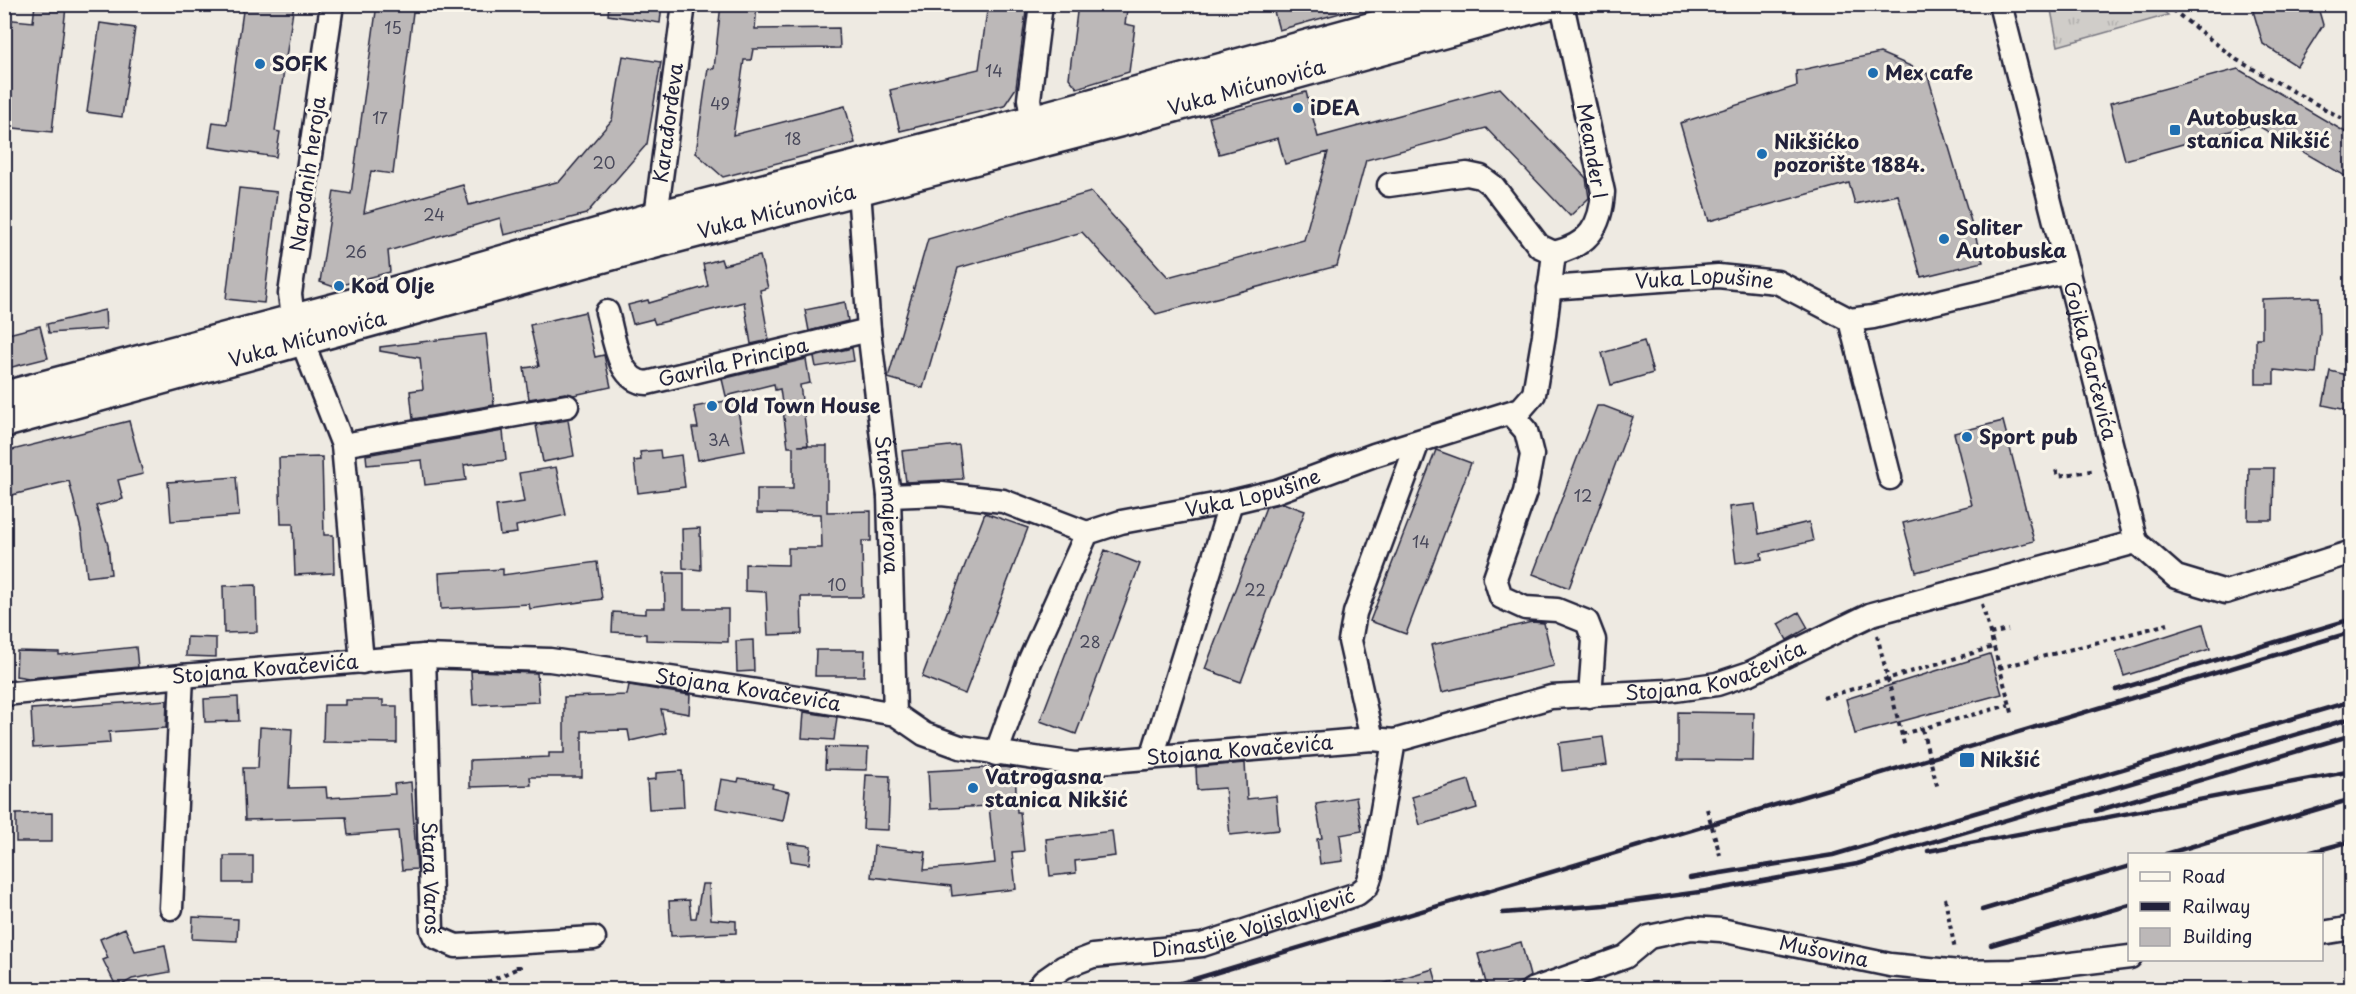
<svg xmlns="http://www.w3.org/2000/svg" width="2356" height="994" viewBox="0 0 2356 994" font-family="'Playpen Sans',sans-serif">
  <defs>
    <pattern id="grass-tufts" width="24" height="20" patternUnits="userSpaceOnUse" patternTransform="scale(1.5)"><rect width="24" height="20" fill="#d0cdc9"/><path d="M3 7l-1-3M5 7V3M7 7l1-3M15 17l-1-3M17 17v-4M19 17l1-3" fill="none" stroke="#b2b0ae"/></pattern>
  </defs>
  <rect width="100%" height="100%" fill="#eeeae2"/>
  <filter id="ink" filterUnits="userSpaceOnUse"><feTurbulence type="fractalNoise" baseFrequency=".0167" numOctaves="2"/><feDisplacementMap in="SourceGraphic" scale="12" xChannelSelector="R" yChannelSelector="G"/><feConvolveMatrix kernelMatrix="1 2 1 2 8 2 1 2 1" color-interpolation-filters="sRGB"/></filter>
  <g filter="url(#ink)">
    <path fill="url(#grass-tufts)" stroke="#797882" stroke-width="1.5" d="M2050,5H2155L2168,15L2058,46Z"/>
    <path fill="#bcb8b8" stroke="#22223b" stroke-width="1.5" d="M35,4L66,7L52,132L4,127V19L33,22Z
      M244,4H294L275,131L280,132L276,157L209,147L213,122L227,124Z
      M377,4H414L393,174L371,171L364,213L463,185L469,205L560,181L612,120L623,56L661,62L647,144L586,214L504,235L500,218L388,251L390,272L334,287L320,282L334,191L351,194Z
      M609,4H662L660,23L608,15Z
      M721,4H757L755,29L839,28L840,48L753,49L751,60H744L733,135L845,106L855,143L723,177L696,153L708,68L714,69Z
      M988,4H1027L1016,88L1004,106L900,131L890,90L979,69Z
      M1078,4H1128L1125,24L1135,26L1129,72L1077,88L1069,78Z
      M1272,4H1350L1351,10L1279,30Z
      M2251,4H2317L2323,25L2297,66L2263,44Z
      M100,23L135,28L122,117L87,112Z
      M1880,53L1927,73L1983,262L1921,277L1898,195L1855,204L1849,183L1709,221L1680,123L1797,86L1796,71Z
      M2238,69L2352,136V180L2255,124L2125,160L2110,103Z
      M1500,88L1586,178L1589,198L1570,216L1486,128L1366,160L1337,266L1156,314L1082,232L958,268L923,388L888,378L928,239L1091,192L1168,277L1304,240L1328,152L1285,164L1278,138L1219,154L1209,117L1306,92L1318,137Z
      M239,188L277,192L264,303L226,299Z
      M760,256L768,288L760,290L769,340L751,344L744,302L655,324L653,319L633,324L628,305L648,300L649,303L708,286L703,264L721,259L723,265Z
      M2319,297L2320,332L2316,374L2274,370V384H2256V338H2262V299Z
      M845,302L848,321L809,331L805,310Z
      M105,310L106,329L49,333L47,324Z
      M585,312L595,357L604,355L611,387L574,395L565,393L529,399L524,368L539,366L530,325Z
      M40,326L48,358L4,369V335Z
      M486,334L494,405L413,419L410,391L423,389L420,358L380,351V347Z
      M1644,341L1653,373L1611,385L1602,353Z
      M852,348L854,361L816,367L814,357Z
      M806,359L810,383L800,385L808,445L798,446H827V512L871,511V541H862L863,597H801L802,634L768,635L766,592L745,591V564L788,565V548H822L821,514L757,513V489H793V447H788L780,389L775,390L774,384L726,396L722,379Z
      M2330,371L2352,376L2347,410L2323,405Z
      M736,399L745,451L698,460L692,428H698L694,407Z
      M1597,406H1604L1633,417L1569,588L1533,574Z
      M568,420L574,456L543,462L536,425Z
      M129,421L143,474L118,480L123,499L96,506L108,545L111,574L87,577L82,534L69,481L4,497V452Z
      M2003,421L2034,541L1916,572L1903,523L1972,505L1954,433Z
      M503,431L506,460L464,465L466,480L425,485L422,460L367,465L366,455Z
      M959,445L963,479L906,482L902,451Z
      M660,450L661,458L681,455L685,487L638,493L634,461L641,460L640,452Z
      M1436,450L1471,463L1406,634L1370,621Z
      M322,457L324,535H333L334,573L295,575L293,524H281L279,458Z
      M556,467L566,515L516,526L517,533L500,535L496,506L524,502L519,473Z
      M2249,468H2274L2273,520H2248Z
      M236,477L239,516L171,521L168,482Z
      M1283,503L1305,511L1241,682L1205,669L1266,507Z
      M1755,504L1759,534L1809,522L1813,541L1761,553L1762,559L1736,563L1729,507Z
      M985,513L1028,528L965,694L922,677Z
      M700,528L701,570L683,568L682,529Z
      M1105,550L1140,564L1076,734L1040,721Z
      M597,562L602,599L530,609L529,604L441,609L439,573L503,569V575Z
      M664,573H684V609H728V642L646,640V634L612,632L613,612L646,614V608H665Z
      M256,585L257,632L224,633L223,586Z
      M1799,612L1808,628L1787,640L1778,624Z
      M1532,622L1544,623L1554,666L1442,692L1431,645Z
      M2203,624L2210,649L2124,676L2116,652Z
      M187,637L216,638V657L186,656Z
      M753,640L754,671L737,672L736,641Z
      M136,647L138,667L29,678L16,676L17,651L59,652V655Z
      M816,650H865L864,676H815Z
      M1990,654L2002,694L1855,734L1846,699Z
      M471,671L537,673L539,702L473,705Z
      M629,685L690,695L689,714L661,709L666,733L630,741L628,730L582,731V777H530L531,785L470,787V760L549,757V753H564V697L627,695Z
      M238,697L239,721L205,722L204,699Z
      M167,700L166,728L109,732L110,743L33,748L31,709Z
      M346,700H383V706H397V743L323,742L324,705H346Z
      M804,712L837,717L834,740L802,738Z
      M1678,712L1754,713L1753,761L1678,760Z
      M260,727L292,729L289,788L326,787L327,798L395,794L394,784L411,782L417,869L402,870L398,831L348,835L346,817L245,820L243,768H258Z
      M1603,737L1607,765L1562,771L1559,743Z
      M826,747L868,748L867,770L825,769Z
      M1245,763L1247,799L1276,796L1279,830L1230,835L1225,788L1197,790L1196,767Z
      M1004,767L1015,769L1017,812H1020L1024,851L1012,852L1016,889L952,896L951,886L871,877L874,846L926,852L924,870L995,863L989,806L930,809L928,771Z
      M682,771L684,807L649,809L647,780L656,779V773Z
      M866,775L890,776L888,830L863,829Z
      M739,778L773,784L772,788L789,792L783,821L716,808L721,779L738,782Z
      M1469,780L1477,808L1420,825L1412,797Z
      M1356,797L1362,831L1340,835L1343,861L1320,864L1317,839L1322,838L1316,804Z
      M52,813V842H16V814Z
      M1112,831L1115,856L1075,861L1076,873L1050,876L1046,839Z
      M788,843L811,846L809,864L791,861Z
      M224,856H253V883H224Z
      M702,884H709L711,919L736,921V933L671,936L669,901L689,900L691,918H696Z
      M193,917L238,919L237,941L192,939Z
      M125,928L135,951L165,945L170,972L132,979L117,988L103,960L108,958L100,939Z
      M1521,942L1530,976L1521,982L1488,990L1478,954Z
      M1433,969L1439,990H1380L1379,985Z"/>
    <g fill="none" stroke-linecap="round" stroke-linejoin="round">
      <defs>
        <g id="minor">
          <path d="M332,4L290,294L293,318L343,445L362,662"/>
          <path id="s1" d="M2000,4L2136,542"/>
          <path d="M1035,137L1029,99L1041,4"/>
          <path d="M1389,185L1467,174L1481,177L1493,186L1539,246L1554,253C1589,245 1601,226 1603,192L1562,4"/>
          <path id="s2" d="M859,190L869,330L889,496L895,714"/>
          <path id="s3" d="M657,232L656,216L684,4"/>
          <path id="s4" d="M1549,288L1718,276L1777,282L1850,320"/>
          <path id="s5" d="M607,312C614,335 617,382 647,383L869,330"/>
          <path d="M1510,413L1526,431L1532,455L1525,492L1495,578L1501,597L1525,608L1557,610L1587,622L1594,640L1590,696"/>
          <path d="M343,445L567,406"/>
          <path d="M1890,478L1850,320L1873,317L2068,271"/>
          <path d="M889,496L942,494L1003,501L1087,533"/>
          <path d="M2136,542L2176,577L2226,592L2352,552"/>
          <path id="s6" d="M424,656L432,930L435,937L456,946L594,938"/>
          <path id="s7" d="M4,694L182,676L424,656L550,660L804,698L895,714L924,734L960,747L1075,764L1372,739L1394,741L1551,697L1668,691L1717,684L1750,673L1872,614L2136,542"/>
          <path d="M1372,739L1350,641L1355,613L1418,442"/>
          <path id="s8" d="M996,754L1029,662L1087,533L1121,522L1231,502L1277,491L1374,455L1521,409L1534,394L1544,335L1554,253"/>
          <path d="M1152,757L1231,502"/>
          <path d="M171,908L182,676"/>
          <path d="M2322,933L2352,928"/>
          <path id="s9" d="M1036,990L1044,981L1064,967L1093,956L1202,945L1357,894L1367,886L1371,874L1394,741"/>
          <path id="s10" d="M1532,990L1625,957L1649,937L1691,928L1721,930L1890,965L1959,972L2013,971L2130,957"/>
        </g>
        <g id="major">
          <path d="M4,396L346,305L656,216L987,132L1455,4"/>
          <path id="s11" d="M4,423L657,243L1136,118L1551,4"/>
        </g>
      </defs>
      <use href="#minor" stroke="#22223b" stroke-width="27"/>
      <use href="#major" stroke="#22223b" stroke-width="33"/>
      <path stroke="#22223b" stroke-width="4" stroke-dasharray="4.5 4.5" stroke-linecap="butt" d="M2165,4L2237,60L2352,124
        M2056,470L2058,476L2096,470
        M1982,604L2013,716
        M1990,634L2008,630
        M1877,635L1905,748
        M1999,668L2168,624
        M1823,698L1993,647
        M1922,729L1938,789
        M1902,734L2009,705
        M1707,809L1720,855
        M1945,898L1955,950
        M471,990L520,967H514"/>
      <use href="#minor" stroke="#fbf7ec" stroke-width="22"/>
      <use href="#major" stroke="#fbf7ec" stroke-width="28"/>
      <path stroke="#22223b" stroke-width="4.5" d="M2116,690L2352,619
        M2096,811L2352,735
        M1928,851L2352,771
        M2166,854L2352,799
        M2304,854L2352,841
        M1690,878L1833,855L2352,701
        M1982,910L2130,866
        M1503,913L1604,905L1707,891L1857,864L2352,718
        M1991,945L2130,905
        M1158,990L2352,632"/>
    </g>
  </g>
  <g fill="#1f6fb2" stroke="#fbf7ec" stroke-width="2">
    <circle cx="260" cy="64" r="6"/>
    <circle cx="1873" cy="73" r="6"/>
    <circle cx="1298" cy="108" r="6"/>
    <rect x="2169" y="124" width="12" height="12" rx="3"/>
    <circle cx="1762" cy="154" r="6"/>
    <circle cx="1944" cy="239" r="6"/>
    <circle cx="339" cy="286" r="6"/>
    <circle cx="712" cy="406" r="6"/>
    <circle cx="1967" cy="437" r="6"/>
    <rect x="1959" y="752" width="16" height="16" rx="3"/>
    <circle cx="973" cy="788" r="6"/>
  </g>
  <g text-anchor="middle" stroke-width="6" stroke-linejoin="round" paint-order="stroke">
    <g font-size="16" fill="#48485a">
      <text x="393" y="34">15</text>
      <text x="994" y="77">14</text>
      <text x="720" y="110">49</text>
      <text x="380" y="124">17</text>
      <text x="793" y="145">18</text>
      <text x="604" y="169">20</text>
      <text x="434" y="221">24</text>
      <text x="356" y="258">26</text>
      <text x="719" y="446">3A</text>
      <text x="1583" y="502">12</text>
      <text x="1421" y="548">14</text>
      <text x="837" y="591">10</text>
      <text x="1255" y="596">22</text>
      <text x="1090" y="648">28</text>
    </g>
    <g font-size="20" font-weight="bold" fill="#22223b" stroke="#fbf7ec" text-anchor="start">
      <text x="272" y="71">SOFK</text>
      <text x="1885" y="80">Mex cafe</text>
      <text x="1310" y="115">iDEA</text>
      <text x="2187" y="125">Autobuska<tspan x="2187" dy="23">stanica Nikšić</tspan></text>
      <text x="1774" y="149">Nikšićko<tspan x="1774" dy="23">pozorište 1884.</tspan></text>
      <text x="1956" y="235">Soliter<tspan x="1956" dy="23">Autobuska</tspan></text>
      <text x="351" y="293">Kod Olje</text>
      <text x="724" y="413">Old Town House</text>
      <text x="1979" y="444">Sport pub</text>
      <text x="1980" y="767">Nikšić</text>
      <text x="985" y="784">Vatrogasna<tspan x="985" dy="23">stanica Nikšić</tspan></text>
    </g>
    <g font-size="20" fill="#22223b" stroke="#fbf7ec">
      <text dy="7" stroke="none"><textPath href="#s11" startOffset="1287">Vuka Mićunovića</textPath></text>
      <text dy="7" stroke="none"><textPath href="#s3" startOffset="110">Karađorđeva</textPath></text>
      <text transform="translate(1592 151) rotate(80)" y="7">Meander I</text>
      <text transform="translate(308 174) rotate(-82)" y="7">Narodnih heroja</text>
      <text dy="7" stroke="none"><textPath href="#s11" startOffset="801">Vuka Mićunovića</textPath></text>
      <text dy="7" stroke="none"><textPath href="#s4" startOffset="156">Vuka Lopušine</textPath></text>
      <text dy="7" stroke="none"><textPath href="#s11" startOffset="315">Vuka Mićunovića</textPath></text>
      <text dy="7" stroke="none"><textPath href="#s1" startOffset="368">Gojka Garčevića</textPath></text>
      <text dy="7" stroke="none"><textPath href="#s5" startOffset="176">Gavrila Principa</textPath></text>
      <text dy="7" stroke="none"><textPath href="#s8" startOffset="410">Vuka Lopušine</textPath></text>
      <text dy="7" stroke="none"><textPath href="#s2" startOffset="316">Štrosmajerova</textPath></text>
      <text dy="7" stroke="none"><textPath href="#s7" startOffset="1738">Stojana Kovačevića</textPath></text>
      <text dy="7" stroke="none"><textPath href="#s7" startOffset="262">Stojana Kovačevića</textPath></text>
      <text dy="7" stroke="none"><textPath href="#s7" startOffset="748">Stojana Kovačevića</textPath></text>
      <text dy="7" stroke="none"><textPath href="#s7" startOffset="1252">Stojana Kovačevića</textPath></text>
      <text dy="7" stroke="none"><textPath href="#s6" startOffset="222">Stara Varoš</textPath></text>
      <text dy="7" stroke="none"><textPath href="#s9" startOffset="232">Dinastije Vojislavljević</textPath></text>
      <text dy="7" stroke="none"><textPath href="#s10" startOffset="308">Mušovina</textPath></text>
    </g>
  </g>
  <rect width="2356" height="994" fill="none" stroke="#fbf7ec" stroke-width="24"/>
  <rect x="12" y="12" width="2332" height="970" fill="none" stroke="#22223b" stroke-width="2" filter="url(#ink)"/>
  <rect x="2128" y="853" width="195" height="108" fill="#fbf7ec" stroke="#a4a2a5" stroke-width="1.5"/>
  <rect x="2140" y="872" width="30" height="9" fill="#fbf7ec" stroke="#a4a2a5" stroke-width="1.5"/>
  <text x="2182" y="883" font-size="18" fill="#22223b">Road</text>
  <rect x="2140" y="902" width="30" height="9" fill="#22223b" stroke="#a4a2a5" stroke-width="1.5"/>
  <text x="2182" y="913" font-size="18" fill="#22223b">Railway</text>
  <rect x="2140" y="928" width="30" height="18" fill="#bcb8b8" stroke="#a4a2a5" stroke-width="1.5"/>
  <text x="2182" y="943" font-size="18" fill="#22223b">Building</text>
</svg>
